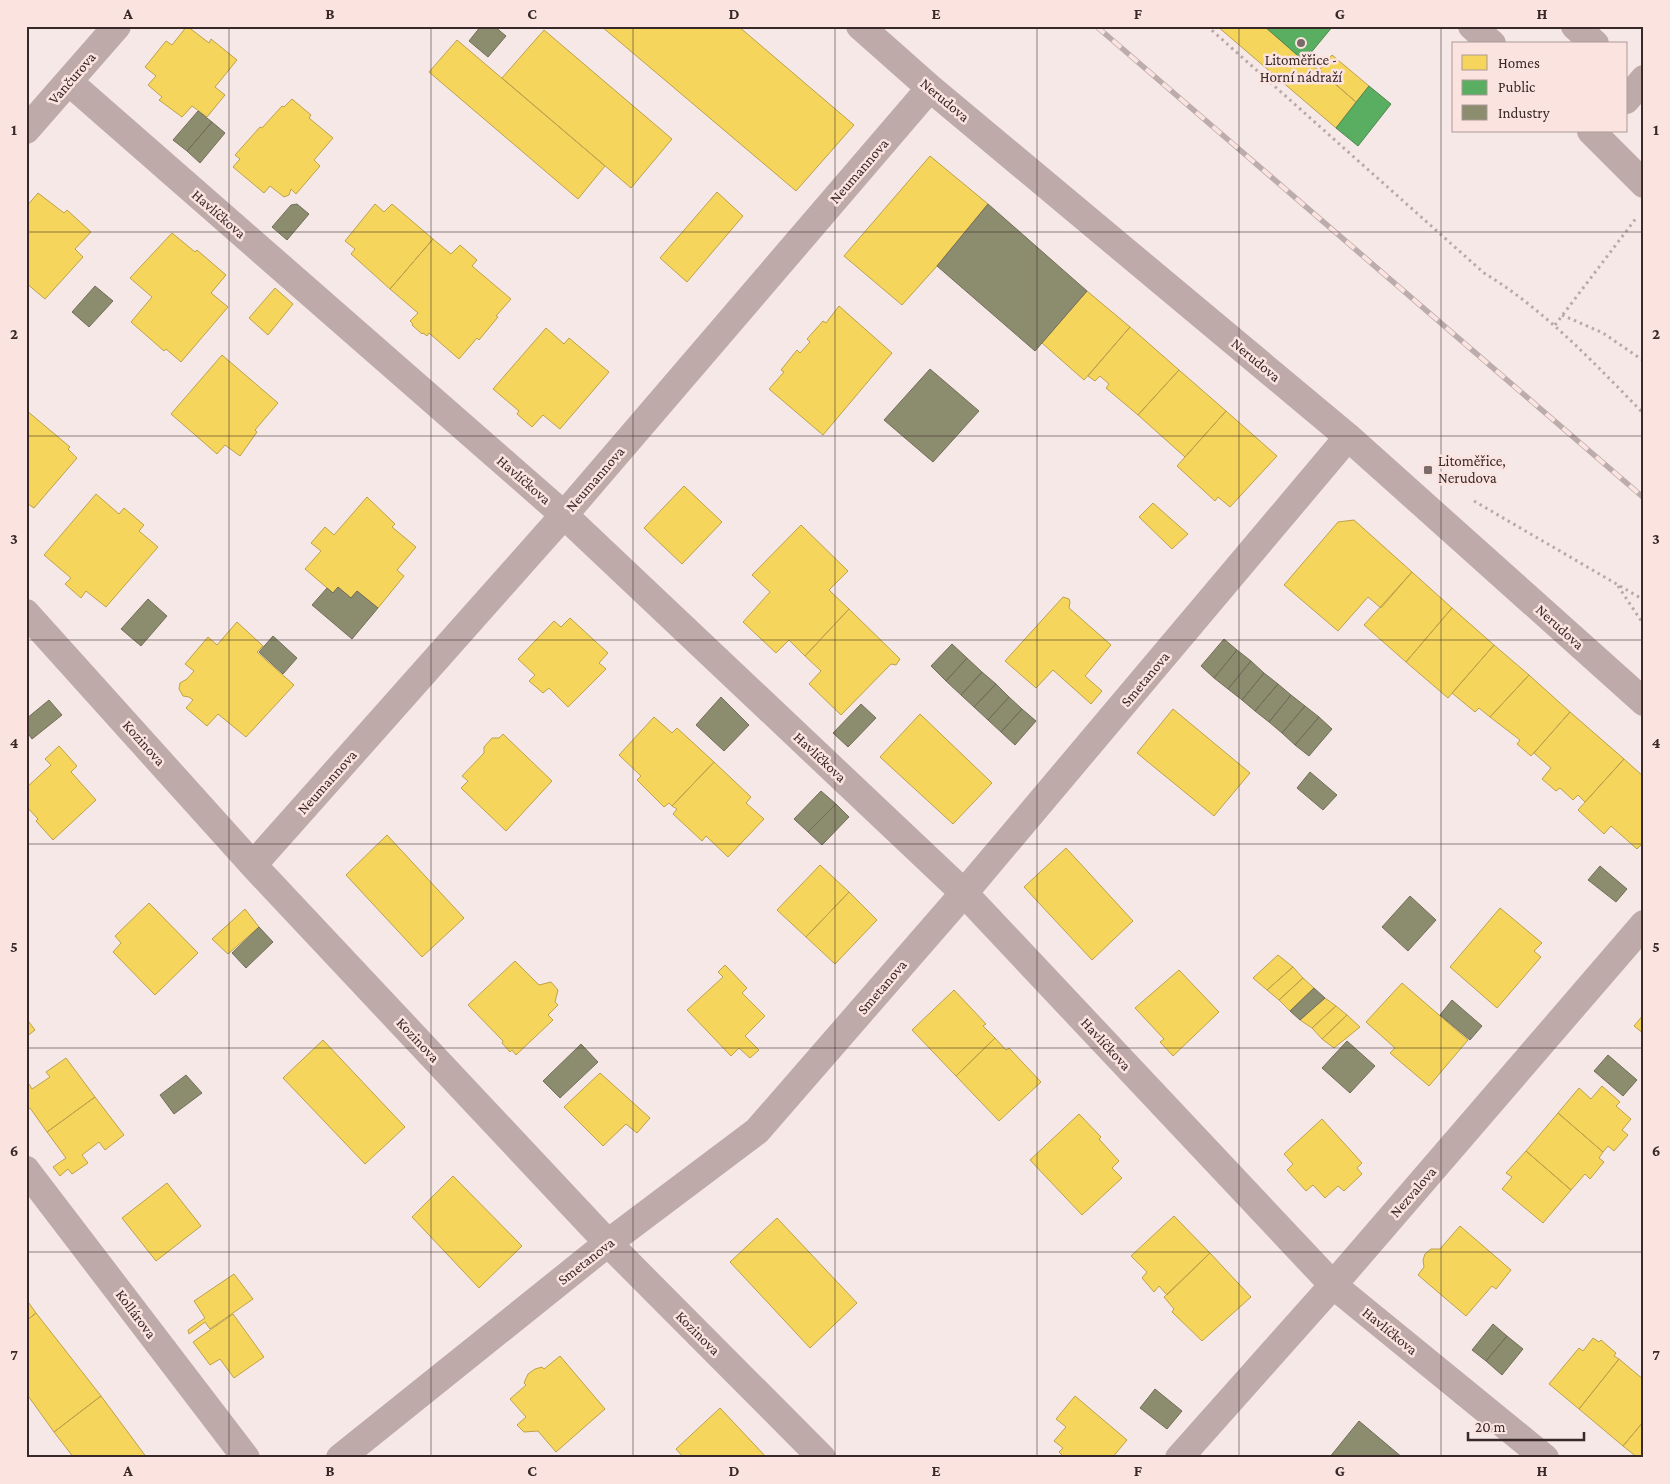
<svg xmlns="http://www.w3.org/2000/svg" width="1670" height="1484" viewBox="0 0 1670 1484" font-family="'Crimson Pro',serif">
  <rect width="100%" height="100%" fill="#f5e8e6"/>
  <path fill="#f6d55c" stroke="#bda14c" d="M187,26L209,43L211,39L237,60L215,87L225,95L207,117L192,106L182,117L159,100L162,97L148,85L156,76L145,67L166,41L172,45Z
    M601,26H738L854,125L796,191Z
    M1217,26H1264L1304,61L1319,70L1356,102L1336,128Z
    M544,30L672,139L631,188L502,78Z
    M457,40L605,166L578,199L429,72Z
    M1332,55L1369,86L1356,102L1319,70Z
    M292,99L311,115L309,118L333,138L314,160L320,166L296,194L291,189L289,195L284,197L270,186L264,193L233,167L240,159L235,155L260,127L262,128L282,106L284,107Z
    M930,156L988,204L937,266L902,305L844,256Z
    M717,192L743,216L687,282L660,258Z
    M38,193L64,213L67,210L91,232L75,249L83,257L45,299L26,283V207Z
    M375,204L384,212L392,204L433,239L390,289L351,254L355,249L345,241Z
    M172,233L195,252L197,250L226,275L211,293L228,307L181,362L166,349L164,351L131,322L152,297L130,278Z
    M433,239L451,254L460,245L477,260L472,266L511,299L496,316L498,317L479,340L477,338L459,359L429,333L427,336L423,333L422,334L412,325L413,324L410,321L418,313L390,289Z
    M275,288L293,304L268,335L249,318Z
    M1087,291L1130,327L1084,380L1042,343Z
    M839,306L892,353L823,435L769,389L784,372L781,370L797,350L800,353L810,342L807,339L823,321L826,323Z
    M1130,327L1179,370L1138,415L1106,388L1109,384L1100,376L1095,381L1088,376Z
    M546,328L564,344L569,338L609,372L560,429L543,415L532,427L517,414L519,411L493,389Z
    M222,355L278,403L255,430L257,432L240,456L225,445L217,454L171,414Z
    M1179,370L1226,411L1185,457L1138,415Z
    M26,410L70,447L68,449L77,458L34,508L28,504L26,507Z
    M1226,411L1277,456L1230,507L1218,497L1215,501L1177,466Z
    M684,486L722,522L682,564L644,528Z
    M96,494L119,514L124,508L144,525L139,531L158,547L106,607L86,591L81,598L65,584L71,578L44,555Z
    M367,497L395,524L392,527L416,547L397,570L404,576L378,608L357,591L351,598L338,587L333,593L305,569L321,551L311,543L325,527L334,535Z
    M1153,503L1188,534L1172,549L1139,517Z
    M1354,520L1412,572L1381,608L1368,597L1338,631L1284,585L1338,522Z
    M801,525L848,571L829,590L849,609L805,656L789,640L776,653L743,622L770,592L752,575Z
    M1412,572L1452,608L1406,662L1364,625Z
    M1063,597L1069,599L1070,602L1069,608L1111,645L1085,676L1102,691L1091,704L1053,670L1036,688L1005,661Z
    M1452,608L1494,645L1448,698L1406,662Z
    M849,609L900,659L896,665L891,664L841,715L809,684L821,671L805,656Z
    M570,618L608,653L599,663L606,669L568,707L549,688L543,693L529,681L535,675L518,659L554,621L561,627Z
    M237,622L263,646L257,652L294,685L246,737L218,714L207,726L186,708L193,700L189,697L183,696L179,689L180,683L187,679L194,671L185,664L208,637L217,645Z
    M1494,645L1529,675L1490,717L1479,708L1475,712L1452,693Z
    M1529,675L1570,712L1531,756L1517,744L1520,740L1490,717Z
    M1173,709L1250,773L1214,816L1137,753Z
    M1570,712L1624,759L1585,802L1578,795L1573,800L1560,788L1556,791L1542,779L1551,768L1534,753Z
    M920,714L992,783L953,824L880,757Z
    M654,717L672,733L677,728L714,762L672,806L669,803L664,807L637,780L641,776L619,755Z
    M503,734L552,781L506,831L461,788L468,781L462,776L484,753V747L492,738H499Z
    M59,746L77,766L71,772L96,800L53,840L36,821L38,819L26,806V788L51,765L45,759Z
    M1624,759L1644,777V842L1637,849L1611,826L1604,834L1578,810Z
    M714,762L751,797L746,803L764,819L728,857L706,836L702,841L673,814L677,809L672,806Z
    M387,835L464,918L422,957L346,875Z
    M1066,848L1133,921L1092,960L1024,887Z
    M820,865L849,892L806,937L777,910Z
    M849,892L877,920L835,964L806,937Z
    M149,903L198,953L155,995L113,952L121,943L115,936Z
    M1500,908L1542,943L1534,951L1541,957L1497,1008L1450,967Z
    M245,909L259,927L228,954L212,939Z
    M1278,955L1293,967L1267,990L1253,978Z
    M515,961L539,985L551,982L558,990L555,1002L558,1005L548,1015L553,1020L516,1055L512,1050L510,1052L502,1043L503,1041L468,1005Z
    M725,965L747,988L742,993L765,1016L745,1036L759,1050L750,1058L739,1048L731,1056L687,1010L723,977L718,972Z
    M1293,967L1303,978L1279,1000L1267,990Z
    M1179,970L1219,1012L1173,1056L1160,1042L1164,1039L1135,1008Z
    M1303,978L1314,988L1290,1011L1279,1000Z
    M1402,983L1468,1040L1429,1086L1390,1053L1395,1048L1366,1022Z
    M954,990L986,1024L983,1026L995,1038L956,1076L912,1030Z
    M1325,998L1336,1006L1312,1028L1300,1020Z
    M1336,1006L1347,1015L1322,1039L1312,1028Z
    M1644,1014V1034L1634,1026Z
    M1347,1015L1360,1027L1334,1048L1322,1039Z
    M26,1018L35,1030L26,1037Z
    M995,1038L1006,1050L1009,1048L1041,1082L999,1121L956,1076Z
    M323,1040L405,1127L365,1164L283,1078Z
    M66,1058L95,1097L47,1132L30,1108L26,1111V1086L29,1084L32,1089L50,1077L46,1072Z
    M600,1073L650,1118L637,1133L626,1124L603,1146L564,1107Z
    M1602,1086L1620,1102L1616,1106L1631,1119L1622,1130L1628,1135L1614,1151L1608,1146L1603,1152L1558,1113L1579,1088L1591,1099Z
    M95,1097L124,1135L105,1150L99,1142L82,1155L88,1163L72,1174L68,1169L60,1176L53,1167L66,1158L47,1132Z
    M1558,1113L1603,1152L1599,1158L1604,1162L1590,1179L1585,1174L1571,1190L1526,1151Z
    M1079,1114L1101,1137L1099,1139L1119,1161L1112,1168L1122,1178L1082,1215L1030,1160Z
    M1322,1119L1362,1163L1357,1168L1362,1174L1344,1191L1338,1186L1325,1198L1313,1185L1306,1191L1287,1170L1293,1164L1284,1154Z
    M1526,1151L1571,1190L1543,1223L1502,1189L1512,1177L1506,1173Z
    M453,1176L522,1246L479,1288L412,1217Z
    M167,1183L201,1226L156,1261L122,1218Z
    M1174,1216L1210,1253L1167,1295L1159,1286L1154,1292L1142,1278L1147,1272L1131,1256Z
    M777,1218L857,1303L810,1348L730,1262Z
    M1460,1226L1511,1270L1496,1289L1492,1286L1466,1316L1418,1275L1424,1267L1423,1260L1425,1254L1431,1249H1440Z
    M1210,1253L1251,1297L1202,1341L1172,1312L1174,1309L1164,1297Z
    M234,1274L253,1299L210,1329L205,1322L189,1334L188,1330L205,1318L194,1301Z
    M26,1299L36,1313L26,1321Z
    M36,1313L101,1396L54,1432L26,1393V1321Z
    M233,1314L264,1357L234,1378L220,1359L210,1365L193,1342Z
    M1593,1338L1599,1342L1601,1340L1616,1353L1614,1356L1619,1359L1579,1409L1549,1384L1579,1348L1583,1351Z
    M560,1356L605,1409L556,1452L538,1431L524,1432L517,1425L526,1417L510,1399L526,1385L524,1383L528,1374L535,1369L542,1367L544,1369Z
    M1619,1359L1644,1380V1421L1623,1446L1579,1409Z
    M101,1396L147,1458H74L54,1432Z
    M1075,1396L1127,1440L1112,1458H1065L1059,1452L1063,1448L1054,1441L1066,1427L1056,1419Z
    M720,1408L767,1458H684L676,1449Z
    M1644,1421V1458H1638L1623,1446Z"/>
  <path fill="#5aae61" stroke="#508650" d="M1264,26H1333L1304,61Z
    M1369,86L1391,104L1358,146L1336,128Z"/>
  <path fill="#8c8c6e" stroke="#736e59" d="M481,26H494L506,36L488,57L469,41Z
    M198,111L212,122L187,151L173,140Z
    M212,122L225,133L200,163L187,151Z
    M297,204L309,214L287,240L272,227L291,205Z
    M988,204L1087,291L1035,351L937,266Z
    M95,286L113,301L89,327L72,312Z
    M930,369L979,411L933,462L884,420Z
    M338,587L351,598L357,591L378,608L352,639L312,605L327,588L333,593Z
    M148,599L167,616L141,646L121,629Z
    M273,636L297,658L283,674L259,652Z
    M1224,639L1237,650L1214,678L1201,666Z
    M952,644L967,658L946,681L931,666Z
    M1237,650L1251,661L1228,689L1214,678Z
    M967,658L982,672L961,695L946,681Z
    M1251,661L1264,673L1242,700L1228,689Z
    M982,672L996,684L974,707L961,695Z
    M1264,673L1278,684L1255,711L1242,700Z
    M996,684L1009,697L988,720L974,707Z
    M1278,684L1291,695L1269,722L1255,711Z
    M1291,695L1305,706L1282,733L1269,722Z
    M721,697L749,725L724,751L696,725Z
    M1009,697L1022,709L1001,732L988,720Z
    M49,700L62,715L32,739L26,731V719Z
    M861,704L876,718L848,747L833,733Z
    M1305,706L1319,717L1295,745L1282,733Z
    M1022,709L1036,721L1015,745L1001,732Z
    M1319,717L1332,729L1309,756L1295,745Z
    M1310,772L1337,795L1323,810L1297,788Z
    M821,791L836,804L808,832L794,819Z
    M836,804L849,817L822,845L808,832Z
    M1600,866L1627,889L1616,902L1588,880Z
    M1410,896L1436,920L1408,951L1382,927Z
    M259,927L273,942L246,968L232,953Z
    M1314,988L1325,998L1300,1020L1290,1011Z
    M1452,1000L1482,1026L1470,1040L1440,1015Z
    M1347,1041L1375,1066L1350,1093L1322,1068Z
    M581,1044L598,1062L560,1098L543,1081Z
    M1608,1055L1637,1080L1623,1096L1594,1071Z
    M186,1075L202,1093L174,1114L160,1095Z
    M1493,1324L1507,1336L1486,1361L1472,1350Z
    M1507,1336L1523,1349L1502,1375L1486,1361Z
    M1155,1389L1182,1411L1167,1429L1140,1408Z
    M1359,1421L1403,1458H1329Z"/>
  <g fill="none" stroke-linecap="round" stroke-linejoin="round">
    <path stroke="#baa9a7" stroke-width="3" stroke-dasharray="2.5 4" stroke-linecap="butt" d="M1207,26L1484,273C1545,310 1594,363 1644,414
      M1562,315L1603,333L1644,361
      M1555,325L1637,217
      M1474,501L1644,600
      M1618,586L1644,625"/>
    <path stroke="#beaaa8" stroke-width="28" d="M860,26L930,88L1348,437L1644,702
      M1472,26L1492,44
      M1575,26L1595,44
      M69,82L564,515L964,893L1333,1285L1545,1458
      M1626,100L1644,79
      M26,130L117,26
      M1591,131L1644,184
      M26,613L253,865L608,1243L822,1458
      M253,865L564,515L930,88
      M26,1170L246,1458
      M340,1458L608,1243L757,1131L964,893L1348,437
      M1179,1458L1333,1285L1644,924"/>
    <defs>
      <path id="rail" d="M1096,26L1644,498"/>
    </defs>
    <use href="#rail" stroke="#bcacab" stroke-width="5.5"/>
    <use href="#rail" stroke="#fbe3e0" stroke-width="4" stroke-dasharray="11" stroke-linecap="butt"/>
  </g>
  <path fill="none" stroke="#382928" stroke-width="1" stroke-opacity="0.55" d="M229,26V1458M431,26V1458M633,26V1458M835,26V1458M1037,26V1458M1239,26V1458M1441,26V1458M26,232H1644M26,436H1644M26,640H1644M26,844H1644M26,1048H1644M26,1252H1644"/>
  <g fill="#7a6c6a" stroke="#fbe3e0" stroke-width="2">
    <circle cx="1301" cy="43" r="5"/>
    <rect x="1423" y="465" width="10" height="10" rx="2.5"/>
  </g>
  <g text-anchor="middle" stroke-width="5" stroke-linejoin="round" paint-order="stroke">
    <g font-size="15" fill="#382928" stroke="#fbe3e0">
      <text x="1301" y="65">Litoměřice -<tspan x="1301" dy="17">Horní nádraží</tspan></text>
      <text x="1438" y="466" text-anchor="start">Litoměřice,<tspan x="1438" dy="17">Nerudova</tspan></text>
    </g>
    <g font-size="15" fill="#382928" stroke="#fbe3e0">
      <text transform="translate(72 78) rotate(-49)" y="5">Vančurova</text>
      <text transform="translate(945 100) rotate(40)" y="5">Nerudova</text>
      <text transform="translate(859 171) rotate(-49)" y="5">Neumannova</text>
      <text transform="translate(219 214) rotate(41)" y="5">Havlíčkova</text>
      <text transform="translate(1256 360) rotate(40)" y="5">Nerudova</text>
      <text transform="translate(595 479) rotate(-49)" y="5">Neumannova</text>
      <text transform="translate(524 480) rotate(41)" y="5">Havlíčkova</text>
      <text transform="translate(1560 627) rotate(42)" y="5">Nerudova</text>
      <text transform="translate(1145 679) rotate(-50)" y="5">Smetanova</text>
      <text transform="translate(144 743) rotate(48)" y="5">Kozinova</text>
      <text transform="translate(820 757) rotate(43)" y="5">Havlíčkova</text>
      <text transform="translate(327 782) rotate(-48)" y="5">Neumannova</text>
      <text transform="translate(882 987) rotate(-49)" y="5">Smetanova</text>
      <text transform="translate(418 1040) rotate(47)" y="5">Kozinova</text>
      <text transform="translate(1106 1044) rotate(47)" y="5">Havlíčkova</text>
      <text transform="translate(1413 1192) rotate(-49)" y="5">Nezvalova</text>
      <text transform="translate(586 1261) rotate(-38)" y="5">Smetanova</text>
      <text transform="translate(136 1314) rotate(53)" y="5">Kollárova</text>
      <text transform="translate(1390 1331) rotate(39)" y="5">Havlíčkova</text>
      <text transform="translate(698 1333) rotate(45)" y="5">Kozinova</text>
    </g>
  </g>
  <rect width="1670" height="1484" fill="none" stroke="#fbe3e0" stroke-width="55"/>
  <rect x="1452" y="42" width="175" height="90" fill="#fbe3e0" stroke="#ad9996"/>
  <rect x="1462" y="55" width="25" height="15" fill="#f6d55c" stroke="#ad9996"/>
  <text x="1498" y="68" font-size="15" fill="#382928">Homes</text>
  <rect x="1462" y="80" width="25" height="15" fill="#5aae61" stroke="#ad9996"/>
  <text x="1498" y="92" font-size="15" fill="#382928">Public</text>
  <rect x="1462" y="105" width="25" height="15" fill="#8c8c6e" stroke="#ad9996"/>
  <text x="1498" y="118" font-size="15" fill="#382928">Industry</text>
  <path d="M1468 1432v8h116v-8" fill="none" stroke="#382928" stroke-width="2.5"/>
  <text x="1475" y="1432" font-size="15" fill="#382928" stroke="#fbe3e0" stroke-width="4" paint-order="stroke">20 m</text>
  <rect x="28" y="28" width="1614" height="1428" fill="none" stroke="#382928" stroke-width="2"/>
  <g font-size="16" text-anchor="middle" font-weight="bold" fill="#382928">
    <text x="128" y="19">A</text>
    <text x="330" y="19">B</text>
    <text x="532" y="19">C</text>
    <text x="734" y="19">D</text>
    <text x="936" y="19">E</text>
    <text x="1138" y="19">F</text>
    <text x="1340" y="19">G</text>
    <text x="1542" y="19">H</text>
    <text x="14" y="135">1</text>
    <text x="1656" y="135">1</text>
    <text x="14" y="339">2</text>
    <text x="1656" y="339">2</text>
    <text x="14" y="544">3</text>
    <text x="1656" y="544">3</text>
    <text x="14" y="748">4</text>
    <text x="1656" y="748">4</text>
    <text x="14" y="952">5</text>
    <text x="1656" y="952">5</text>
    <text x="14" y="1156">6</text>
    <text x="1656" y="1156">6</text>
    <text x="14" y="1360">7</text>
    <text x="1656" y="1360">7</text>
    <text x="128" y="1476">A</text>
    <text x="330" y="1476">B</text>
    <text x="532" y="1476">C</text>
    <text x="734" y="1476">D</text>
    <text x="936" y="1476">E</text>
    <text x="1138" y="1476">F</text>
    <text x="1340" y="1476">G</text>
    <text x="1542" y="1476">H</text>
  </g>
</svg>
